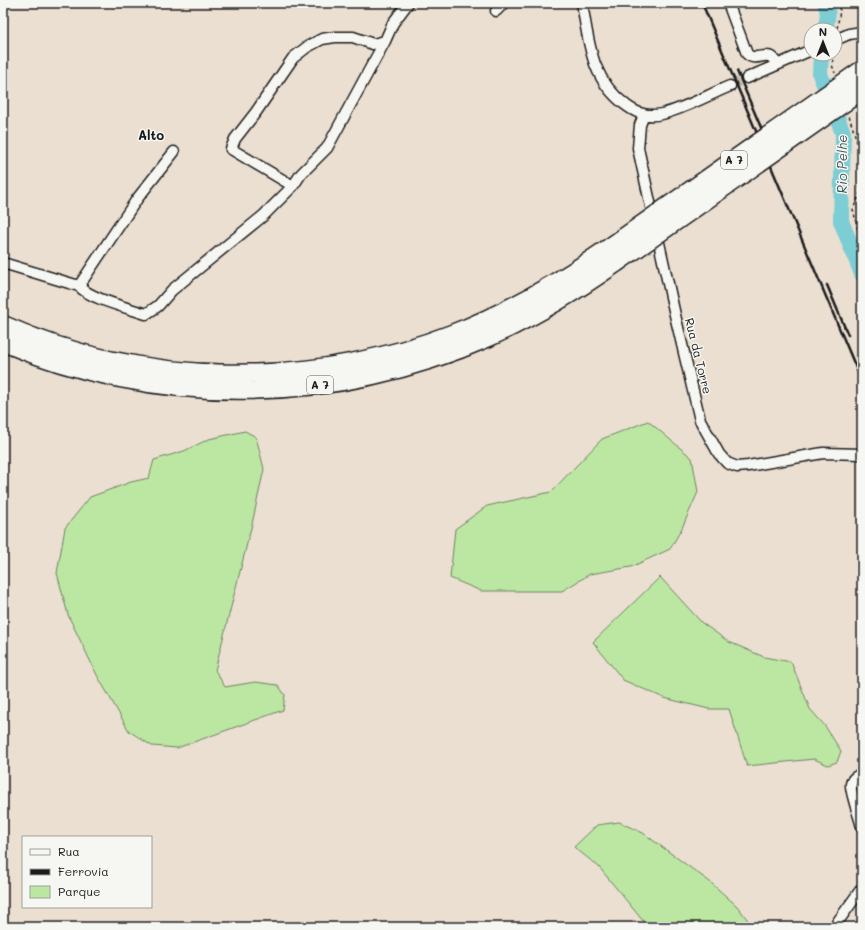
<svg xmlns="http://www.w3.org/2000/svg" width="865" height="930" viewBox="0 0 865 930" font-family="Mali,sans-serif">
  <rect width="100%" height="100%" fill="#ebdfd1"/>
  <filter id="ink" filterUnits="userSpaceOnUse"><feTurbulence type="fractalNoise" baseFrequency=".025" numOctaves="2"/><feDisplacementMap in="SourceGraphic" scale="8" xChannelSelector="R" yChannelSelector="G"/><feConvolveMatrix kernelMatrix="1 2 1 2 8 2 1 2 1" color-interpolation-filters="sRGB"/></filter>
  <g filter="url(#ink)">
    <path fill="#bce7a3" stroke="#6c8260" d="M648,421L692,458L698,492L682,528L670,549L631,567L590,574L562,591H481L450,578L455,529L487,506L551,492L602,439Z
      M245,431L256,437L264,469L252,524L215,670L225,687L255,682L278,685L285,695L283,710L177,748L152,746L129,731L97,675L68,615L57,573L65,528L90,497L131,482L149,478L154,460L184,451L209,439Z
      M660,577L702,623L729,642L764,657L791,662L810,709L825,726L841,751L837,762L828,765L814,759L747,766L729,709H709L664,698L623,680L593,642Z
      M619,822L643,833L710,882L737,906L753,927H648L599,867L574,847L597,825Z"/>
    <g fill="none" stroke-linecap="round" stroke-linejoin="round">
      <path stroke="#7ccdd4" stroke-width="16" d="M825,30C827,20 830,13 825,3
        M821,54L820,74L843,133L841,221L862,274"/>
      <path stroke="#c2b8ad" stroke-width="10" stroke-dasharray="10 5" stroke-linecap="butt" d="M730,86L747,78"/>
      <defs>
        <path id="minor" d="M582,3C589,44 591,80 627,106C638,114 648,117 662,114C684,109 708,95 730,86
          M728,3L747,54C757,64 769,46 777,65
          M496,11L504,3
          M849,34L862,32
          M385,41L327,148L301,174L293,186L231,149L235,139L256,112L293,58L307,47L322,39L335,37H353L373,44L385,41L393,23L408,3
          M747,78L811,50
          M644,115L640,125L638,148L675,315L700,420L719,454L727,463L737,467L748,466L823,453L862,454
          M174,152L137,199L79,286C90,299 129,308 146,314L158,306L172,290L263,216L293,186
          M3,263L79,286
          M862,774C857,775 852,779 851,784C850,792 860,818 862,827
          M834,927L862,888"/>
        <path id="motorway" d="M3,325C144,388 309,389 452,334C508,313 558,283 606,250
          M3,342C161,408 333,405 489,337C534,317 576,291 616,263"/>
      </defs>
      <use href="#minor" stroke="#1c1c1c" stroke-width="13"/>
      <use href="#motorway" stroke="#1c1c1c" stroke-width="21"/>
      <path stroke="#1c1c1c" stroke-width="1.5" stroke-dasharray="3 3" stroke-linecap="butt" d="M835,3L840,10L837,29
        M834,54L832,65L835,73
        M849,116L860,151V194L853,209L862,247"/>
      <use href="#minor" stroke="#f6f6f2" stroke-width="10"/>
      <use href="#motorway" stroke="#f6f6f2" stroke-width="18"/>
      <path stroke="#1c1c1c" stroke-width="2.5" d="M702,3L862,382
        M737,71L773,156
        M827,285L848,335"/>
      <defs>
        <path id="minor-bridge" d="M835,40L849,34"/>
        <path id="motorway-bridge" d="M606,250L862,70
          M616,263L862,90"/>
      </defs>
      <use href="#minor-bridge" stroke="#1c1c1c" stroke-width="13" stroke-linecap="butt"/>
      <use href="#motorway-bridge" stroke="#1c1c1c" stroke-width="21" stroke-linecap="butt"/>
      <use href="#minor-bridge" stroke="#f6f6f2" stroke-width="10"/>
      <use href="#motorway-bridge" stroke="#f6f6f2" stroke-width="18"/>
    </g>
  </g>
  <g text-anchor="middle" stroke-width="3" stroke-linejoin="round" paint-order="stroke">
    <g fill="#f6f6f2" stroke="#5d5d5c" stroke-width="1">
      <rect x="721" y="151" width="26" height="18" rx="3"/>
      <rect x="307" y="376" width="26" height="18" rx="3"/>
    </g>
    <g font-size="11" font-weight="bold" fill="#1c1c1c">
      <text x="734" y="164">A 7</text>
      <text x="320" y="389">A 7</text>
    </g>
    <g font-size="12" fill="#1c1c1c" stroke="#f6f6f2">
      <text transform="translate(698 356) rotate(76)" y="4">Rua da Torre</text>
    </g>
    <g font-size="13" font-weight="bold" fill="#1c1c1c" stroke="#f6f6f2">
      <text x="151" y="140">Alto</text>
    </g>
    <g font-size="13" font-style="italic" fill="#3e5a5c" stroke="#f6f6f2">
      <text transform="translate(842 164) rotate(-90)" y="5">Rio Pelhe</text>
    </g>
  </g>
  <rect width="865" height="930" fill="none" stroke="#f6f6f2" stroke-width="16"/>
  <rect x="8" y="8" width="849" height="914" fill="none" stroke="#1c1c1c" stroke-width="1.5" filter="url(#ink)"/>
  <rect x="22" y="836" width="130" height="72" fill="#f6f6f2" stroke="#9f9f9c"/>
  <rect x="30" y="849" width="20" height="6" fill="#f6f6f2" stroke="#9f9f9c"/>
  <text x="58" y="856" font-size="12" fill="#1c1c1c">Rua</text>
  <rect x="30" y="869" width="20" height="6" fill="#1c1c1c" stroke="#9f9f9c"/>
  <text x="58" y="876" font-size="12" fill="#1c1c1c">Ferrovia</text>
  <rect x="30" y="886" width="20" height="12" fill="#bce7a3" stroke="#9f9f9c"/>
  <text x="58" y="896" font-size="12" fill="#1c1c1c">Parque</text>
  <g transform="translate(823 42)"><circle r="19" fill="#f6f6f2" stroke="#9f9f9c"/>
  <path d="M0-3L7 15L0 10L-7 15Z" fill="#1c1c1c"/>
  <text y="-6" font-size="11" font-weight="bold" text-anchor="middle" fill="#1c1c1c">N</text>
  </g>
</svg>
